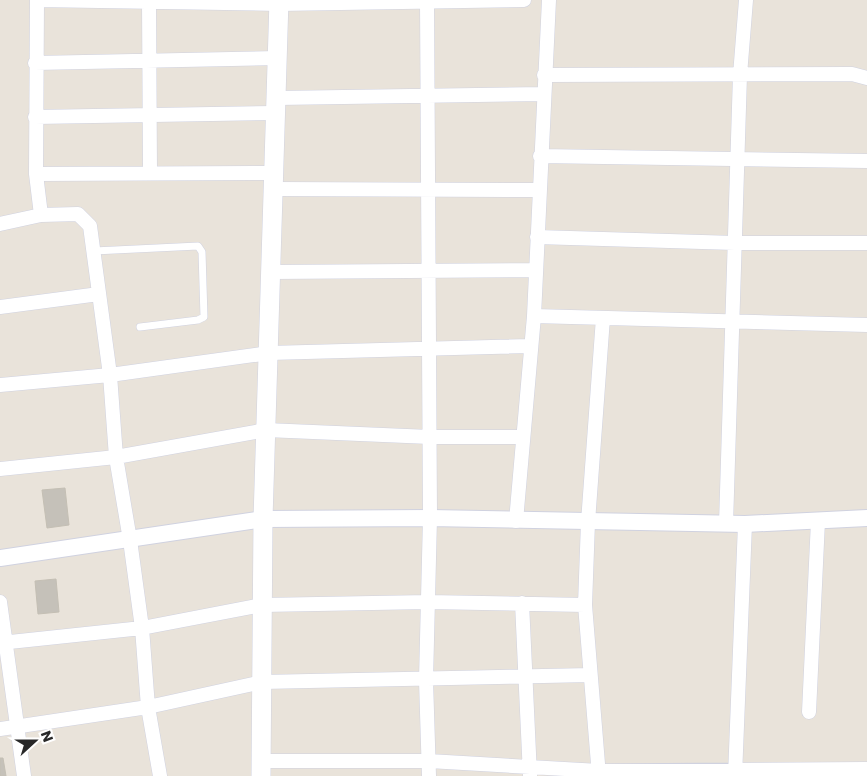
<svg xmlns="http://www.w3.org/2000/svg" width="867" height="776" viewBox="0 0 867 776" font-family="Poppins,sans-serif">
  <rect width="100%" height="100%" fill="#e9e3da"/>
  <path fill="#c5c1b9" stroke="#c4bfb4" d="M65,488L69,525L47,528L42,490Z
    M56,579L59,612L38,614L35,581Z
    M0,758H3L6,776H0Z"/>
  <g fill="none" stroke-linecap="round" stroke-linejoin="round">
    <defs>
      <path id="service" d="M94,251L198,246L202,252L204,317L198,320L140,327"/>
      <path id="minor" d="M37,0L279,4L524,0
        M37,0L36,174L41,215
        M149,0L150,172
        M427,0L430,518L426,680L429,776
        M35,63L278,58
        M544,75L852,74L867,78
        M277,98L543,94
        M35,117L276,113
        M540,156L867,161
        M36,174L274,173
        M274,189L538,190
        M0,224L41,215L78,214L90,226L110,375L116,457L130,540L142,628L148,707L160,776
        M537,237L735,243H867
        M271,272L535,270
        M0,307L99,294
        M534,316L867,325
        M0,385L110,375L269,353L531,346
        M0,469L116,457L266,430L430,437H523
        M516,521L534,316L549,0
        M726,524L740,75L746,0
        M0,602L24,776
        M522,603L530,775
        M0,643L142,628L262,605L428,602L585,605
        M809,712L818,521
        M0,729L148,707L262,682L590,675
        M261,761H429L599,771L867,769
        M599,776L585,605L588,522L603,318
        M735,776L745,524"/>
      <path id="tertiary" d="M0,558L263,519L430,518L745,524L867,518"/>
      <path id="secondary" d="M261,776L263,519L279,0"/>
    </defs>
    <use href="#service" stroke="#d0d2e0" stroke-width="8"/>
    <use href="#minor" stroke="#d0d2e0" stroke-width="15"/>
    <use href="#tertiary" stroke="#d0d2e0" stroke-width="18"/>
    <use href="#secondary" stroke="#d0d2e0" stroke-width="20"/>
    <use href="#service" stroke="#fff" stroke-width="7"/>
    <use href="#minor" stroke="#fff" stroke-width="14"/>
    <use href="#tertiary" stroke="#fff" stroke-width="16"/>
    <use href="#secondary" stroke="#fff" stroke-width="19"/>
  </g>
  <g transform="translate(35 741) rotate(69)" stroke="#ffffff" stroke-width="4" paint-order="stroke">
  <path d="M0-4L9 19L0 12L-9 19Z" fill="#282828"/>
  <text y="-8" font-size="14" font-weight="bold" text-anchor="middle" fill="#282828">N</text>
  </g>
</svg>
